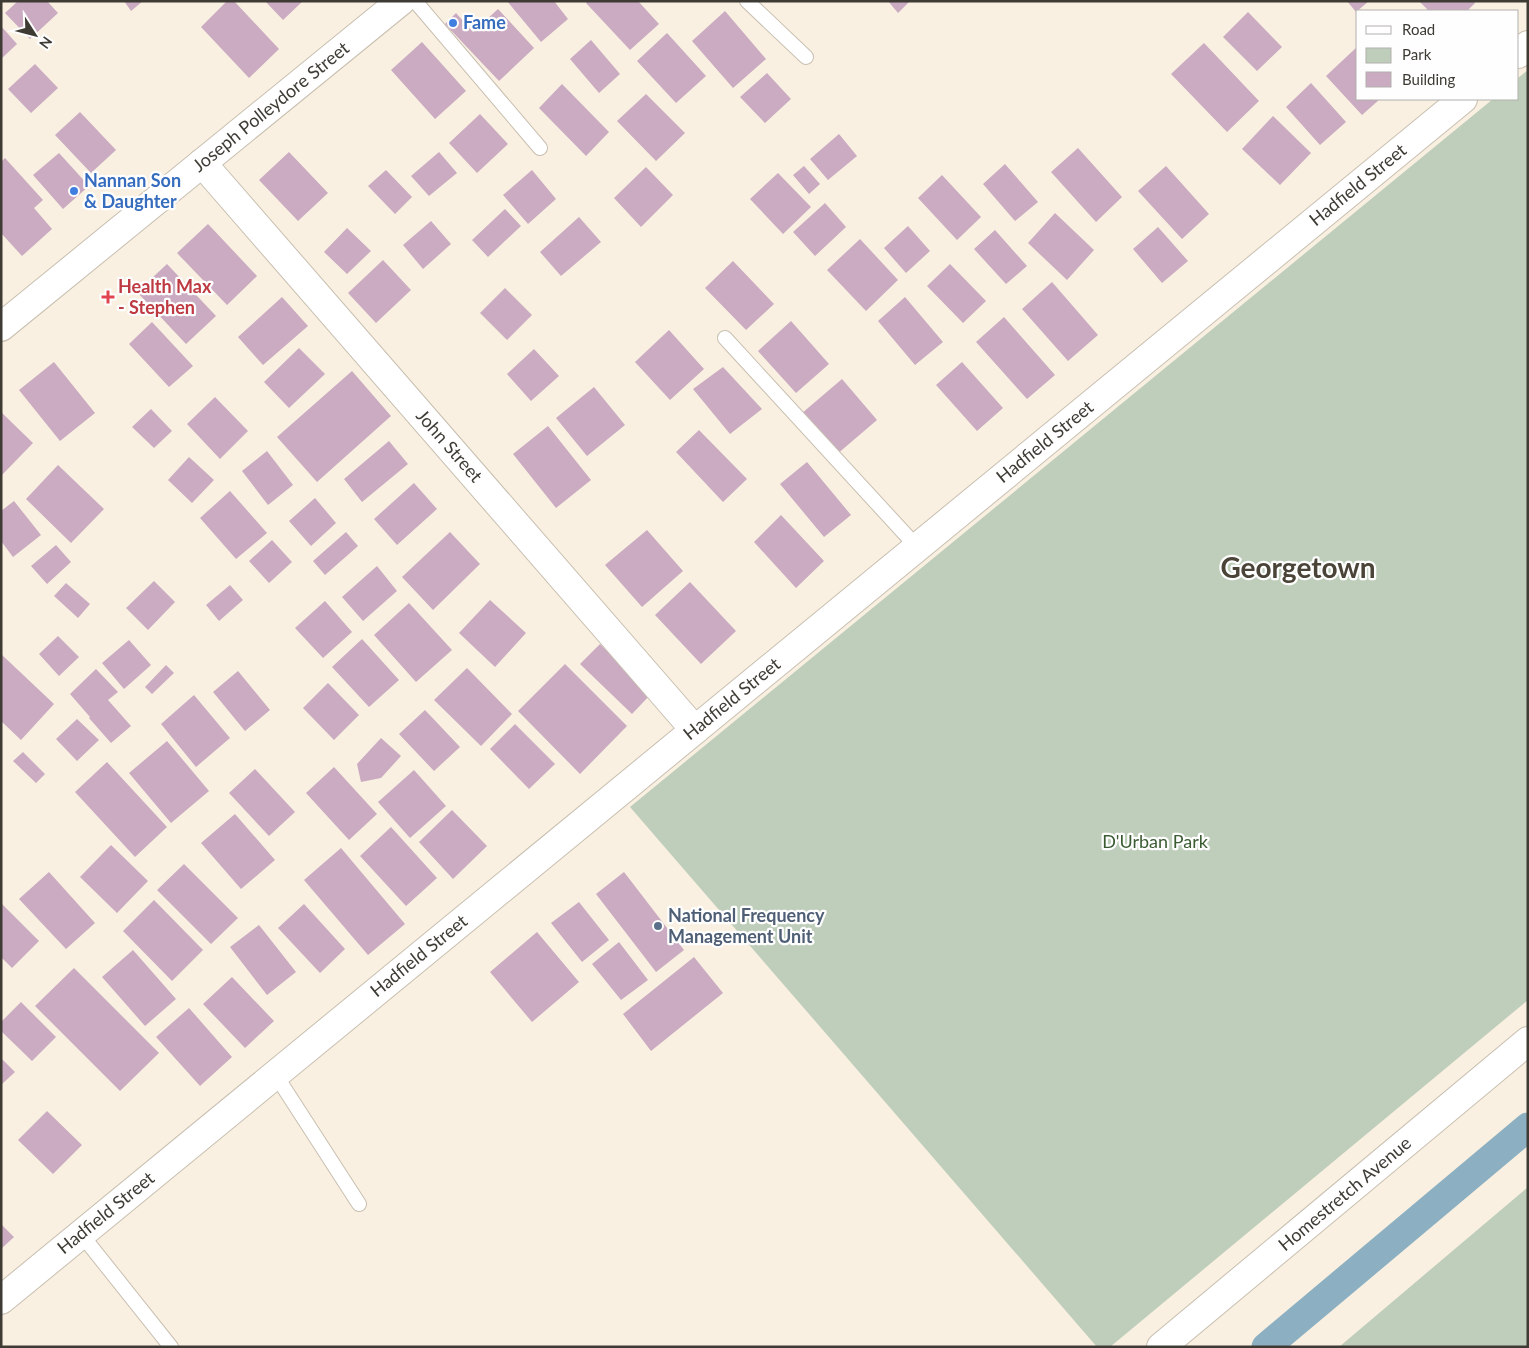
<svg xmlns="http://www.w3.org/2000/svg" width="1529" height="1348" viewBox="0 0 1529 1348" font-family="Lato,sans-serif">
  <rect width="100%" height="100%" fill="#f9f0e1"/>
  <path fill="#bfcebb" d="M1528,70V1000L1110,1347H1097L630,807L1493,99H1518V78Z
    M1528,1187V1347H1339Z"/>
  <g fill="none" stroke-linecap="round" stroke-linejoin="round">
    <path stroke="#8cb0c1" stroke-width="29" d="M1266,1347L1528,1127"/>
  </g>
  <path fill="#caabc1" d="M18,1H47L58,13L30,39L5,13Z
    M124,1H143L131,11Z
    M227,1H234L279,49L249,78L201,27Z
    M265,1H303L283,20Z
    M507,1H554L568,19L541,42Z
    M587,1H638L659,24L630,50L586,3Z
    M888,1H910L898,13Z
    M1347,1H1369L1356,12Z
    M1419,1H1474L1475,3L1467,11H1429Z
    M498,9L534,48L499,81L445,24L456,13L473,32Z
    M725,11L766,59L733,88L692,41Z
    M1248,12L1282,47L1257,71L1223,37Z
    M1,26L17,44L1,59Z
    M667,33L706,76L676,103L637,61Z
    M591,40L620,74L599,93L570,59Z
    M422,42L466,91L435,119L391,70Z
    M1204,43L1259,101L1227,132L1171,74Z
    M1358,46V99H1380L1362,115L1326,76Z
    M35,64L58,88L31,113L8,89Z
    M767,73L791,99L765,123L740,97Z
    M1311,83L1346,122L1320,145L1286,107Z
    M562,84L609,132L586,156L539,108Z
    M646,94L685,133L656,161L617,121Z
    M80,112L116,150L91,173L55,135Z
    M480,114L508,144L477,173L449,143Z
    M1273,116L1311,153L1280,185L1242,149Z
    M839,134L857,156L828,180L810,159Z
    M1078,148L1122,197L1096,222L1051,172Z
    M289,152L328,193L298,221L259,180Z
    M439,152L457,173L429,196L411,176Z
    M59,153L89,186L63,209L33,175Z
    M5,158L43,200L34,208L52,229L22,256L1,233V162Z
    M1005,164L1038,202L1015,221L983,184Z
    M804,166L820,184L809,194L793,175Z
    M1166,166L1209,214L1182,239L1138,191Z
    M646,167L673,195L641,227L614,198Z
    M386,170L412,197L395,214L368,186Z
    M532,170L556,199L528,224L503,195Z
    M778,173L811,207L783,234L750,199Z
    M942,175L981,217L957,240L918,198Z
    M825,203L846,227L815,256L793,232Z
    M505,209L521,226L488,257L472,240Z
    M1055,213L1094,250L1067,280L1028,243Z
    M579,217L601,242L561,276L540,252Z
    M431,221L451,244L423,269L403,245Z
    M208,224L257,276L227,305L177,253Z
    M908,226L930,251L906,273L884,248Z
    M1158,227L1188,261L1162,283L1133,249Z
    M347,228L371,251L347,274L324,252Z
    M995,230L1027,266L1006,284L974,249Z
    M860,239L898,280L866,311L827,270Z
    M383,260L411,290L376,323L348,293Z
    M733,261L774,304L746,330L705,288Z
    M167,264L216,316L186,344L137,292Z
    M950,264L986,301L963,323L927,286Z
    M1052,282L1098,335L1068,361L1022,309Z
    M505,288L532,315L507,340L480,313Z
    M282,297L308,326L263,365L238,337Z
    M905,297L943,342L915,365L878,321Z
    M1004,317L1055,375L1027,399L976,342Z
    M791,321L829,364L796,393L758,351Z
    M152,322L193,366L169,387L129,344Z
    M669,330L704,369L670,400L635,362Z
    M299,348L325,374L289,408L264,382Z
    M534,349L559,376L531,401L507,374Z
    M54,362L95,413L60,441L19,390Z
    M962,362L1003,408L977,431L936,385Z
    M723,367L762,409L730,434L693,389Z
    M352,371L391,416L317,482L277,437Z
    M842,379L877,420L836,455L801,414Z
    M594,387L625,425L587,456L556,418Z
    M215,397L248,431L220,459L187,424Z
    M151,409L172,431L154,448L132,427Z
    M1,412L33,443L2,475L1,474Z
    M548,426L591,480L556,508L513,454Z
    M699,430L747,479L723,502L676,452Z
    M389,441L408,464L362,502L344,479Z
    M267,451L293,485L268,505L242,471Z
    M189,457L214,480L192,503L168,480Z
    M807,462L851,515L824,537L780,484Z
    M58,465L104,509L71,543L26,499Z
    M414,483L437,509L397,545L374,519Z
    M230,491L267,533L236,559L200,518Z
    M315,498L336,523L311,546L289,521Z
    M14,501L41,535L13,557L1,541V511Z
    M781,515L824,561L796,588L754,542Z
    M647,530L683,571L642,607L605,565Z
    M346,532L358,546L325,575L313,561Z
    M450,532L480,564L433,610L402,577Z
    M272,540L292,562L269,583L249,561Z
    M56,545L71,562L47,584L31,566Z
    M377,566L397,591L363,621L342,597Z
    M154,581L175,602L148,630L126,608Z
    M690,582L736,631L701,664L655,615Z
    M66,583L90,604L78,618L54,596Z
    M230,585L243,600L219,621L206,605Z
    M490,600L526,633L495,667L459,633Z
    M325,601L352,632L323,658L295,628Z
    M409,603L452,650L416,682L374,635Z
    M58,636L79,657L59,676L39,654Z
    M362,639L399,680L369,707L332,667Z
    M129,640L151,665L124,689L102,663Z
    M600,644L651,694L632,714L580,664Z
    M1,654L54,704L21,740L1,721Z
    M565,664L627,726L580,774L518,711Z
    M166,665L174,673L152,694L145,687Z
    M467,668L512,714L481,746L434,700Z
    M96,669L118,692L108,700L131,726L111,743L89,718L90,717L70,694Z
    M238,671L270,710L245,731L213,692Z
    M328,683L359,715L334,740L303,708Z
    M194,695L230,738L196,767L161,724Z
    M425,710L460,747L434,771L399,734Z
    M77,719L99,740L77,761L56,739Z
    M515,724L555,764L529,789L490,749Z
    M381,738L401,756L381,778L361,782L357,764Z
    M167,741L209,791L171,823L129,773Z
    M23,752L45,774L36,783L13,761Z
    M107,762L167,827L135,857L75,792Z
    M334,767L377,814L349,840L306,793Z
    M255,769L295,812L269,836L229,793Z
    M414,770L446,806L410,838L378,802Z
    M452,810L487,846L453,879L419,842Z
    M235,814L275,860L241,889L201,843Z
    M391,827L437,878L406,906L360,856Z
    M111,845L148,881L117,913L80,877Z
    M341,848L405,924L368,955L304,880Z
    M184,864L238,918L211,944L157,890Z
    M49,872L95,923L66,949L19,899Z
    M624,872L684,950L656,972L596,894Z
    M154,900L203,950L172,981L123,931Z
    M579,902L609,940L582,962L551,923Z
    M2,904L39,941L12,968L1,957V905Z
    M304,904L345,949L320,973L278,928Z
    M259,925L296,972L267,995L230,947Z
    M537,932L579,982L532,1022L490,972Z
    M619,942L648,980L621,1000L592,964Z
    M133,950L176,999L145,1026L102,977Z
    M694,957L723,993L651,1051L623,1014Z
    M74,968L159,1053L120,1091L35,1006Z
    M232,977L274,1021L245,1048L203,1004Z
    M21,1002L56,1037L32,1061L1,1031V1022Z
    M189,1008L232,1057L200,1086L156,1037Z
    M1,1058L15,1072L1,1085Z
    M47,1111L82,1145L53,1174L18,1140Z
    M1,1224L14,1237L1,1249Z"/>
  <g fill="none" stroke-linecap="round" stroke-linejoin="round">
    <defs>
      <path id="lane" d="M415,1L540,148
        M747,1L806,57
        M725,338L917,547
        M275,1074L359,1204
        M81,1234L171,1347"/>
      <path id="street" d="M202,163L695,730"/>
      <path id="secondary" d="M1518,54L1528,45
        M1,327L401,1
        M1,1300L1463,99
        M1161,1347L1528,1041"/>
    </defs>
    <use href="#lane" stroke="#c8bfb1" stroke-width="16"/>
    <use href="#street" stroke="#c8bfb1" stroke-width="30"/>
    <use href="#secondary" stroke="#c8bfb1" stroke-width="30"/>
    <use href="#lane" stroke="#fff" stroke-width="14"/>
    <use href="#street" stroke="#fff" stroke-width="28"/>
    <use href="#secondary" stroke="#fff" stroke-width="28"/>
  </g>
  <g fill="#3f7fe0" stroke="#fefefe" stroke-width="2">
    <circle cx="453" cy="23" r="5"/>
    <circle cx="74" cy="191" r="5"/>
  </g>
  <path fill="#e0444e" stroke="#fefefe" stroke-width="2" d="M105.5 289.5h5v5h5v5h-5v5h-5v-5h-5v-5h5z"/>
  <circle fill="#5c6f8a" stroke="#fefefe" stroke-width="2" cx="658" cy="926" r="5"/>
  <g text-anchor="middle" stroke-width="4.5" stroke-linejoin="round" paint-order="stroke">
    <g font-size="18" font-weight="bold" fill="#366cbe" stroke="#fefefe" text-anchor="start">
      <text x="463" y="29">Fame</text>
      <text x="84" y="187">Nannan Son<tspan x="84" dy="21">&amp; Daughter</tspan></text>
    </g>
    <g font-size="18" fill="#3e3b35" stroke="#fefefe">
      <text transform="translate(271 107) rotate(-39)" y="6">Joseph Polleydore Street</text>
      <text transform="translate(1358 185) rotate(-39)" y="6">Hadfield Street</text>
      <text transform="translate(1045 442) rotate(-39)" y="6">Hadfield Street</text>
      <text transform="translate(449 446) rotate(49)" y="6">John Street</text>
      <text transform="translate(732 699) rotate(-39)" y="6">Hadfield Street</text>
      <text transform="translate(419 956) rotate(-39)" y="6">Hadfield Street</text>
      <text transform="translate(1345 1194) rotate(-40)" y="6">Homestretch Avenue</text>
      <text transform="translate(106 1213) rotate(-39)" y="6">Hadfield Street</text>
    </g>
    <g font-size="18" font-weight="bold" fill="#be3a42" stroke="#fefefe" text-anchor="start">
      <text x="118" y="293">Health Max<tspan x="118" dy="21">- Stephen</tspan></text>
    </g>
    <g font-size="18" fill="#3b5c32" stroke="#fefefe">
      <text x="1155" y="848">D'Urban Park</text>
    </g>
    <g font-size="18" font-weight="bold" fill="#4e5e75" stroke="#fefefe" text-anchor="start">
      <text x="668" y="922">National Frequency<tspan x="668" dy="21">Management Unit</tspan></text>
    </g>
    <g font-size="28" font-weight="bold" fill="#4a4337" stroke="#fefefe">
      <text x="1298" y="578">Georgetown</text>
    </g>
  </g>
  <rect width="1529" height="1348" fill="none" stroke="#3e3b35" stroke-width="5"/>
  <rect x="1356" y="10" width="162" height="90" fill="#fefefe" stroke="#b1b0ae"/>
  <rect x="1366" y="26" width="25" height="8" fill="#ffffff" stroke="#b1b0ae"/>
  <text x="1402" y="35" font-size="15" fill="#3e3b35">Road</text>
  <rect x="1366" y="48" width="25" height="15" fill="#bfcebb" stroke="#b1b0ae"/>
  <text x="1402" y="60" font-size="15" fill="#3e3b35">Park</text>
  <rect x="1366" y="72" width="25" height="15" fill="#caabc1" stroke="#b1b0ae"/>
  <text x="1402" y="85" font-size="15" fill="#3e3b35">Building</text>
  <g transform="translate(35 35) rotate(126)" stroke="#fefefe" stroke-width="4" paint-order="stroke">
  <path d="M0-4L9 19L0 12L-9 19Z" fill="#3e3b35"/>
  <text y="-8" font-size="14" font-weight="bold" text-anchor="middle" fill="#3e3b35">N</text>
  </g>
</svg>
